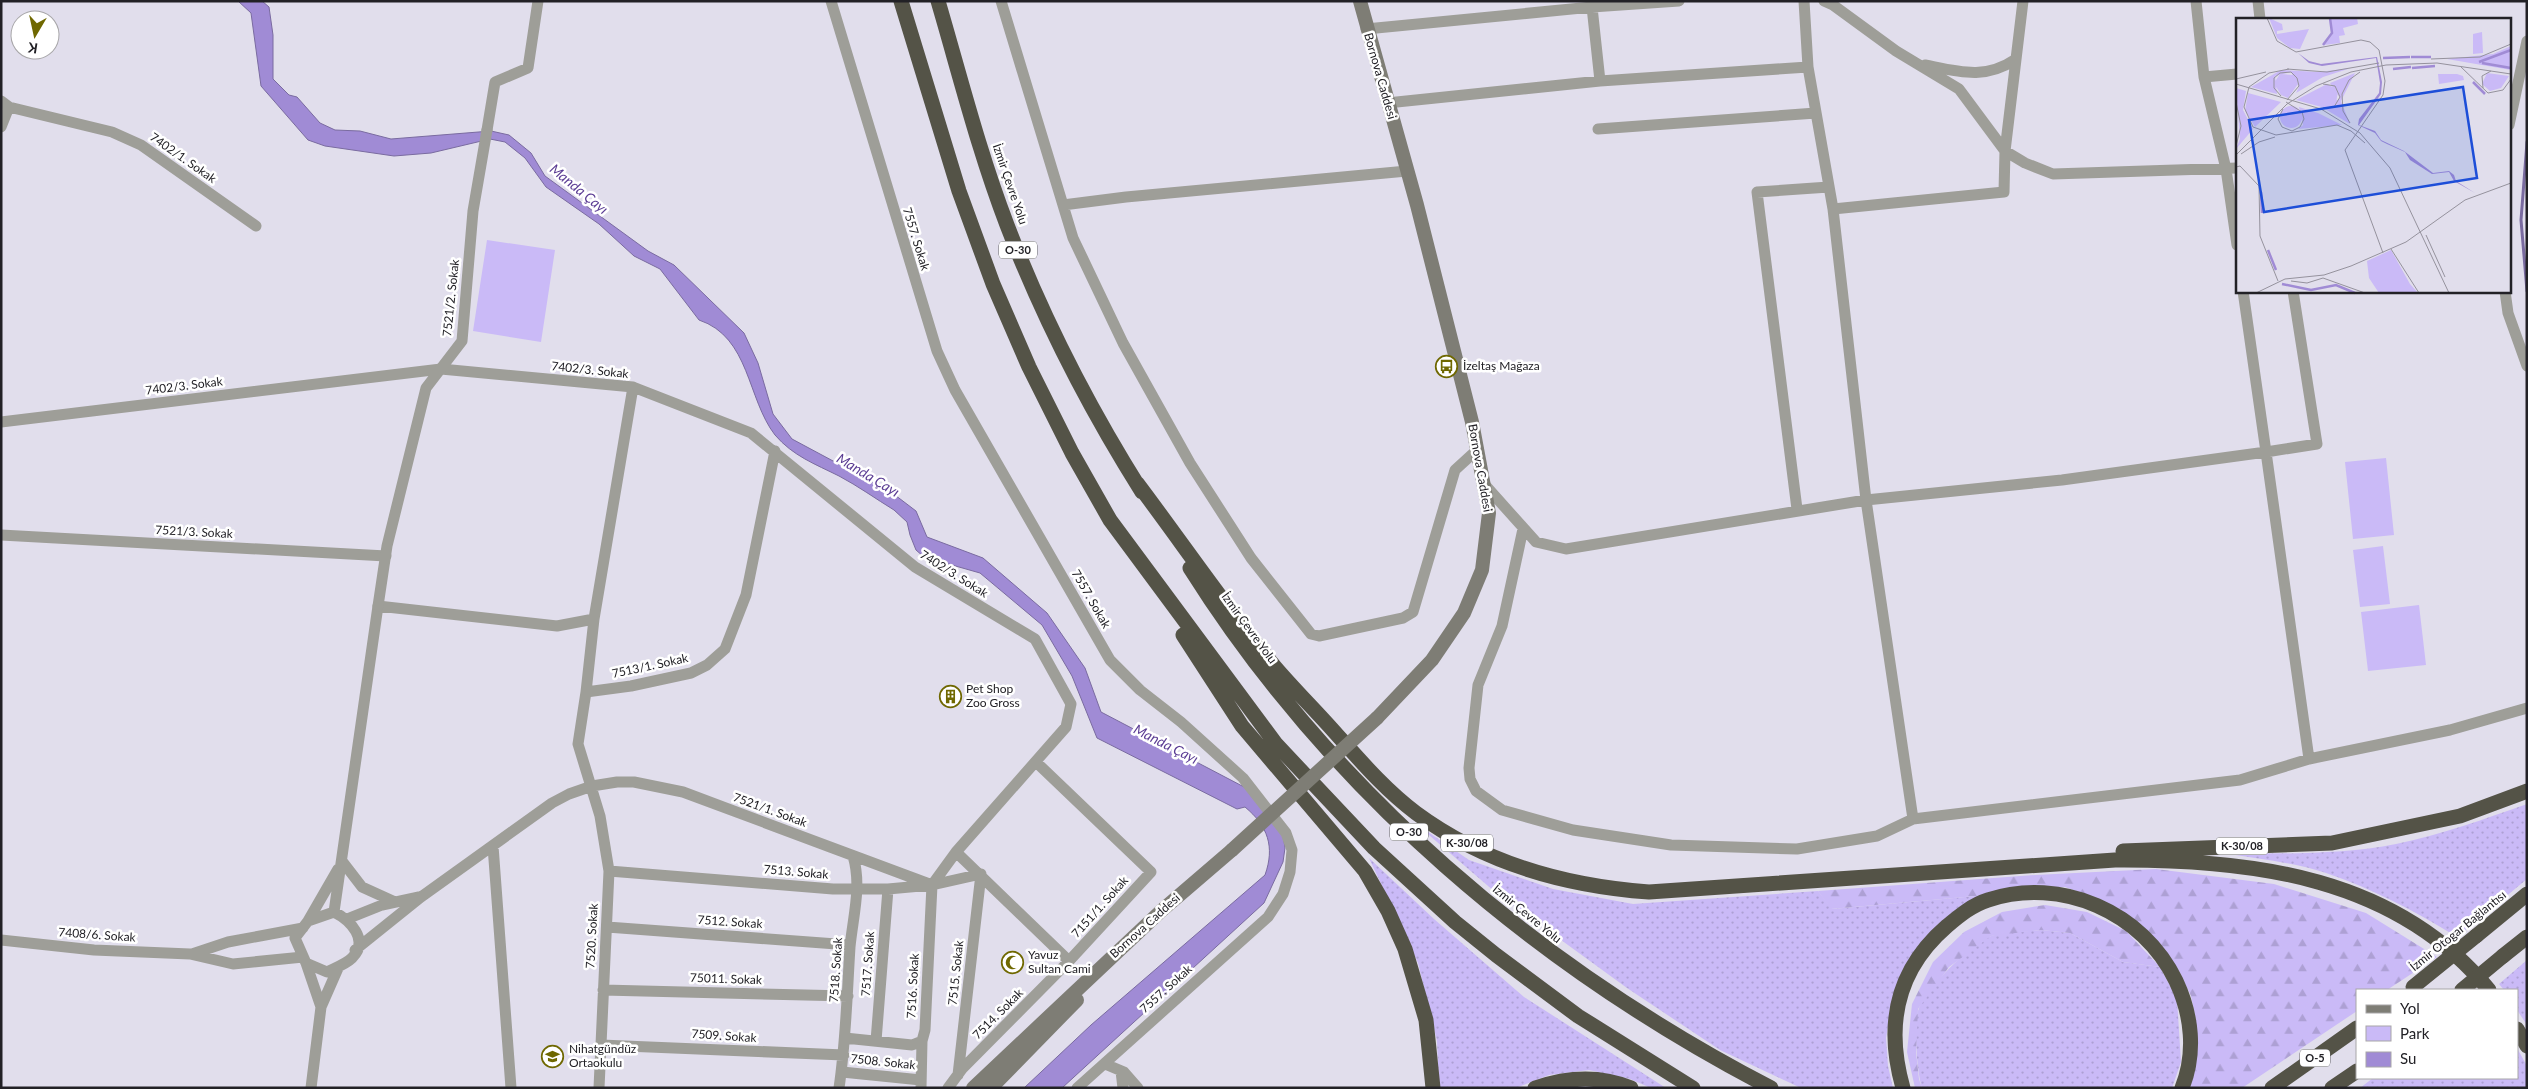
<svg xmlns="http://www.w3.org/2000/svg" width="2528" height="1089" viewBox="0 0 2528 1089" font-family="Lato,sans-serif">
  <defs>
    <pattern id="grass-dots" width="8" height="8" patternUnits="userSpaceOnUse" patternTransform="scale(1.25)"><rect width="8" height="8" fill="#cabaf7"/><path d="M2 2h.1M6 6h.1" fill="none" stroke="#ada0d4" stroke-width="1.8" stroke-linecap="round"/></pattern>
    <pattern id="forest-firs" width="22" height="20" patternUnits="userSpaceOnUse" patternTransform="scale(1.25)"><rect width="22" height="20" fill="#cabaf7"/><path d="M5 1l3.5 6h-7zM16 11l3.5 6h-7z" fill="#ada0d4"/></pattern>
  </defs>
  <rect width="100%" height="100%" fill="#e1deec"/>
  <path fill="url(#grass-dots)" d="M2527,804V879L2457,937C2415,911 2373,889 2326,873C2295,863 2261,859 2229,854C2284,853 2342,855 2396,844C2441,835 2484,819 2527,804Z
    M1415,823L1469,860L1553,889L1633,904L1818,891L1832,909L1987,895L1946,918L1892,1003L1886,1038L1888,1066L1893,1088H1801L1720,1050L1627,988L1495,892Z
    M1369,858L1434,919L1524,997L1666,1088H1651L1630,1079L1589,1070L1549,1075L1516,1088H1439L1437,1041L1418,963Z
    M2041,930L2070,933L2123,962L2160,967L2177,999L2181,1062L2172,1088H1922C1917,1073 1913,1022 1919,1008C1927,988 1970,944 1991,936C2005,931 2026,932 2041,930Z
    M2527,960V1025L2517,1010V990H2504L2499,984Z
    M2517,1048L2527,1066V1088H2360L2373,1078H2517Z"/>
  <path fill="url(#forest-firs)" d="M2156,869L2274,884L2366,913L2437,957L2387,990H2357V1011L2242,1088H2189L2196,1020L2191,996L2179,971L2096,898L2065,887L2031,888L1987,895L1831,909L1818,891L2035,875Z
    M2045,905L2087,912L2126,931L2160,967L2123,962L2070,933L2041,930L1991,936L1949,967L1918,1009L1916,1052L1919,1079L1922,1088H1915L1907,1052L1912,1004L1933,962L1964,932L2002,912Z"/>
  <path fill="#cabaf7" d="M487,240L555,250L541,342L473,331Z
    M2386,458L2394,535L2353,539L2345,462Z
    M2383,546L2390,604L2360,607L2353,550Z
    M2419,605L2426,665L2368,671L2361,612Z"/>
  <path fill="#a08bd5" stroke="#7a6ba0" d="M238,1H262L269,7L273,35V79L289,95L297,97L320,123L335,130L360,131L391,139L491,131L509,135L531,153L545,176L648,251L674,265L744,333L758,363L773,414L792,439L891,492L916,511L927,537L983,558L1047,613L1085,668L1101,712L1246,788L1283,834L1285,848L1283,862L1264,903L1062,1088H1024L1091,1025L1265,875C1275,847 1268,826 1245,807L1237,809L1097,738L1072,676L1042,625L980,573L924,557L916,550L910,535L907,522L894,510C876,499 858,486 839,476C815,464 793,456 775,435C747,399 750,337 699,320L660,269L634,256L599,224L546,187L525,158L505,142L490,139L431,153L394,156L325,146L308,140L261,86L251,13Z"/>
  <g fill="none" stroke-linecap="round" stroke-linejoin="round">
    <path stroke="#7a6ba0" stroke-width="3" d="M2527,142L2521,220L2527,291"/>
    <path stroke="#9e9e98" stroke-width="11" d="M831,1L937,351L955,390L1110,660L1140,690L1181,722L1243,778L1286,833L1292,850L1290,872L1283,894L1268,917L1077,1088
      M1001,1L1073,238L1123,343L1190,463L1251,558L1311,634L1319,636L1403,618L1413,612L1455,470L1478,449
      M1804,1L1808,67L1833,209L1866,500L1913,819
      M1824,1L1833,5L1896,51L1959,89L2005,151L2025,163L2053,174L2237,168
      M2196,1L2204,77L2226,169L2237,245
      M2258,1L2260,19
      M1592,7L1600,81
      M1366,29L1592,7L1679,1
      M1925,65C1960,72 1985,80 2016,59
      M2204,77L2237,74
      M1,101L9,107L112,132L141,145L256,226
      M1387,103L1600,81L1808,67
      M2509,125L2527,41
      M1,127L9,107
      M1598,129L1816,113
      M487,130L495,82L528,68L538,1
      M1063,205L1126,197L1407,171
      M1833,209L2004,192L2005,151L2023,1
      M2243,291L2266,452L2317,444L2293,291
      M2505,291L2508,313L2527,366
      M1,422L441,369L633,387L751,433L915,567L1035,639L1071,704L1066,727L956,852L932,885L683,792L634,782H617L592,786L569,794L552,803L421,897L355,950
      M1485,485L1536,542L1566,549L1866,500L2062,480L2266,452L2309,759
      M1797,509L1757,192L1829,187
      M1523,529L1502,626L1478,685L1469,768L1470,779L1476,791L1502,810L1573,830L1671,845L1797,849L1877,836L1913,819L2240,780L2309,759L2450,730L2527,708
      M1,535L386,556
      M586,692L594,619L633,387
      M493,846L511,1088
      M956,852L1069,961L1151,872L1036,762
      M342,861L362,887L395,902
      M609,871L833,889H888L932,885L981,874L958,1075
      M334,912L378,606L557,626L594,619
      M334,912C350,920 370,940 352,958C346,964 335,968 327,972L306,963L295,938L308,921Z
      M347,919L382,905L419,897
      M308,921L338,869
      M607,927L850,945
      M1,940L94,950L190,954L233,964L303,957
      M192,954L228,942L303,928
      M306,963L321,1007
      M603,990L848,996
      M845,1038L912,1045L922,1041
      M876,1041L888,889
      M601,1045L844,1055
      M1105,1064L1124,1072L1138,1088
      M1121,1071L1123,1088
      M842,1072L921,1080
      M311,1088L321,1007L339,966
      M599,1088L609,871L600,816L578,744L586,692L631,686L691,673L707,665L725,649L746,595L775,451
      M839,1088C846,1041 847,994 850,947C853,916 862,886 853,856
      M921,1088L922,1041L925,1030L932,885
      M948,1088L962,1069L1069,961"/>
    <path stroke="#7e7d75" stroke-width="14" d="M1360,1L1417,205L1472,422L1489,513L1482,570L1464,613L1432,660L1377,718
      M973,1088L1161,911L1232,850
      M991,1088L1077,1000"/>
    <path stroke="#545347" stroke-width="15" d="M901,1L959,191L993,284L1029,367L1072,453L1110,520L1276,744L1374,848L1455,922L1496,955L1578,1016L1693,1088
      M938,1C960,76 979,152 1007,225C1043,318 1089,408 1142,492
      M1137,483C1183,544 1226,608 1275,667C1293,688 1313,708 1331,728C1358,758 1384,789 1416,813C1485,864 1566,886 1649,892L2115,860C2252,859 2397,877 2489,990
      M1190,568C1331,792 1538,967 1771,1088
      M1183,635L1242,726L1365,871L1388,911L1405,949L1426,1020L1433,1088
      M2123,851L2332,843L2460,816L2527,791
      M2476,936L2527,894
      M2503,956L2527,937
      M2517,1029L2527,1046
      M1535,1088C1567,1077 1600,1075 1631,1088
      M1903,1088C1885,1025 1896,970 1947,926C1959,916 1972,905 1988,900C2061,876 2143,912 2176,981C2192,1015 2196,1053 2182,1088
      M2272,1088L2357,1028
      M2332,1088L2357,1071"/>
    <path stroke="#9e9e98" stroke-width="11" d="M378,606L387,546L426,388L462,341L473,211L487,130"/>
    <path stroke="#7e7d75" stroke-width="14" d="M1232,850L1377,718"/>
    <path stroke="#545347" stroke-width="15" d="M2413,987L2476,936
      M2462,990L2503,956"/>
  </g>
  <defs>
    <symbol id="bus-ring" viewBox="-11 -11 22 22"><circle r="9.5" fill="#fff" stroke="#6f6800" stroke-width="1.5"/><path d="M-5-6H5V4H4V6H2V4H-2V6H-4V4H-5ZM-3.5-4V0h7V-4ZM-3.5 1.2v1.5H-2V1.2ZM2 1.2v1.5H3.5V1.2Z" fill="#6f6800"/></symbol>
    <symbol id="building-ring" viewBox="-11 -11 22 22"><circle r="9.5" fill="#fff" stroke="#6f6800" stroke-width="1.5"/><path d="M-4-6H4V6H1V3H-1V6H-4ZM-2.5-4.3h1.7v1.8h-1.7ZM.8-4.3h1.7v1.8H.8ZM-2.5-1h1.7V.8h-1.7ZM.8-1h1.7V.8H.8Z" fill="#6f6800"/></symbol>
    <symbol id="mosque-ring" viewBox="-11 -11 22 22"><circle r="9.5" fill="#fff" stroke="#6f6800" stroke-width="1.5"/><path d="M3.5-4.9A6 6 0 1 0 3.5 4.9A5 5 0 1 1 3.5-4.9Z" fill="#6f6800"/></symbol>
    <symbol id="school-ring" viewBox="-11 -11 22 22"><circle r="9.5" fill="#fff" stroke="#6f6800" stroke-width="1.5"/><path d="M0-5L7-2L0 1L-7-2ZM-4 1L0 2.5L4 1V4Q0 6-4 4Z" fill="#6f6800"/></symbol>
  </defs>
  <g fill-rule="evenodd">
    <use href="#bus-ring" x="1434" y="354" width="25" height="25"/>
    <use href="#building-ring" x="938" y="684" width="25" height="25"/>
    <use href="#mosque-ring" x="1000" y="950" width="25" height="25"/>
    <use href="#school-ring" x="540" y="1044" width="25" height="25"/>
  </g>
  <g text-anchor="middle" stroke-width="5" stroke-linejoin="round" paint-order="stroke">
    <g fill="#fff" stroke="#646467" stroke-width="1">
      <rect x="999" y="241.5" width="38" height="17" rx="4"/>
      <rect x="1390" y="823.5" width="38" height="17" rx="4"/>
      <rect x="1441" y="834.5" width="52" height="17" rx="4"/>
      <rect x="2216" y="837.5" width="52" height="17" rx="4"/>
      <rect x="2300" y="1049.5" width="30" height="17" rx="4"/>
    </g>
    <g font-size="11" font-weight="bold" fill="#222126">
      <text x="1018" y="254">O-30</text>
      <text x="1409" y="836">O-30</text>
      <text x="1467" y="847">K-30/08</text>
      <text x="2242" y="850">K-30/08</text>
      <text x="2315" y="1062">O-5</text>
    </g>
    <g font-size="12" fill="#222126" stroke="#fff">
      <text transform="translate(1380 76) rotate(74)" y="4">Bornova Caddesi</text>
      <text transform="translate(183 158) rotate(35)" y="4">7402/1. Sokak</text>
      <text transform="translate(1010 184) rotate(71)" y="4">İzmir Çevre Yolu</text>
      <text transform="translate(916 239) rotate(73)" y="4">7557. Sokak</text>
      <text transform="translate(451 298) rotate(-84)" y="4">7521/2. Sokak</text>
      <text transform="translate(590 370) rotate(6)" y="4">7402/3. Sokak</text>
      <text transform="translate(184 386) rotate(-7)" y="4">7402/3. Sokak</text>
      <text transform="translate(1480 468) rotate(80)" y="4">Bornova Caddesi</text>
      <text transform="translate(194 532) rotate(3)" y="4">7521/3. Sokak</text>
      <text transform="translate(954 574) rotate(32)" y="4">7402/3. Sokak</text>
      <text transform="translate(1091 599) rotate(60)" y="4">7557. Sokak</text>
      <text transform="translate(1249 628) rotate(54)" y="4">İzmir Çevre Yolu</text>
      <text transform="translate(650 666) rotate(-12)" y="4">7513/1. Sokak</text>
      <text transform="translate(770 810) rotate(20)" y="4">7521/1. Sokak</text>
      <text transform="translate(796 872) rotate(5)" y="4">7513. Sokak</text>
      <text transform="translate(1100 907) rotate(-48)" y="4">7151/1. Sokak</text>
      <text transform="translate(1527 914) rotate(39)" y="4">İzmir Çevre Yolu</text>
      <text transform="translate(730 922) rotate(4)" y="4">7512. Sokak</text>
      <text transform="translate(1145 926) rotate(-42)" y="4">Bornova Caddesi</text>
      <text transform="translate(2458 931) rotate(-39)" y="4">İzmir Otogar Bağlantısı</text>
      <text transform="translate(97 935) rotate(4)" y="4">7408/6. Sokak</text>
      <text transform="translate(592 936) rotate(-87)" y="4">7520. Sokak</text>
      <text transform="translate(868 964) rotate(-86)" y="4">7517. Sokak</text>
      <text transform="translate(836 970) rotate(-86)" y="4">7518. Sokak</text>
      <text transform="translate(956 973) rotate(-84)" y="4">7515. Sokak</text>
      <text transform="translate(726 979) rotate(2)" y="4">75011. Sokak</text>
      <text transform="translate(913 986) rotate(-87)" y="4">7516. Sokak</text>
      <text transform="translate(1166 989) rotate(-42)" y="4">7557. Sokak</text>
      <text transform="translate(998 1014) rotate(-45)" y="4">7514. Sokak</text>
      <text transform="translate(724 1036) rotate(4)" y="4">7509. Sokak</text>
      <text transform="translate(883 1062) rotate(6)" y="4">7508. Sokak</text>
    </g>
    <g font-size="12" fill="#222126" stroke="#fff" text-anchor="start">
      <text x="1463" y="370">İzeltaş Mağaza</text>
      <text x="966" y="693">Pet Shop<tspan x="966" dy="14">Zoo Gross</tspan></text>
      <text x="1028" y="959">Yavuz<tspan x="1028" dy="14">Sultan Cami</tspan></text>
      <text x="569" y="1053">Nihatgündüz<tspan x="569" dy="14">Ortaokulu</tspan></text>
    </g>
    <g font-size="14" font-style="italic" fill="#5a3b93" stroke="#fff">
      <text transform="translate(579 189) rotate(39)" y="5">Manda Çayı</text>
      <text transform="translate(868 475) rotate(31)" y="5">Manda Çayı</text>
      <text transform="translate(1166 744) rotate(27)" y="5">Manda Çayı</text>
    </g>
  </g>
  <g transform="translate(2236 18)">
    <rect width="275" height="275" fill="#e1deec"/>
    <path d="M121,0L122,6L107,10L109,17L103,18L104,25L88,27L96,17L95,1ZM275,28V52L211,41L257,36ZM115,50L87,59L60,75L63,69L55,54L39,58L41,76L15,69L45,52L83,54ZM119,55L105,83L114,106L89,91L104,80L94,65ZM251,55L273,58L265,70L254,73L246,66ZM44,56L57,57L62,66L52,80L45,77L38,65ZM91,66L102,72L100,86L89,90L60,82ZM0,70L10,73L7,92L17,111L0,131L4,121ZM12,75L45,84L19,109L9,93ZM44 99a11 11 0 1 1 22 0a11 11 0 1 1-22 0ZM63,89L82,95L106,107L62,111L67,107Z" fill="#cabaf7"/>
    <path d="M33,0L46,6L47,12L41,13V16L73,11L64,31L54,30L41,20Z" fill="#cabaf7"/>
    <path d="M155,232L174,266L182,275H143L133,260L131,243Z" fill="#cabaf7"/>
    <path d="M246,14L247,35L237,36V16ZM202,56H221L227,58L228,62L203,66Z" fill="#cabaf7"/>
    <path d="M62,35L73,43L85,46L141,39L146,64L145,76L123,107L139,113L145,122L168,133L197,155L213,153L218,157L220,163L239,175L218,163L213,154L196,156L174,142L169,134L151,126L145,123L139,115L122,107L123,101L143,75L144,65L140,40L86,48L73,45Z" fill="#a08bd5"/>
    <path fill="none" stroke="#a08bd5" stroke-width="2.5" d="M87,27L96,15L94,0M175,39H195M147,40L174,39M243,44L275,32M246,45L275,50M176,50L199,48M157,51L175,49M237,64L249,76M25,174L26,195M32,232L40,252M46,266L75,272L100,267L119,275"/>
    <path fill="none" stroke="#95929d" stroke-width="1" d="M31,0L41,23L60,34M60,34L125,22L134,24L143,32L149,63L147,77L109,132L147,235M195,41L244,39L275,26M224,48L252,75L267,72L275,61M51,51L91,54L143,45M53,51L33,55L13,69L8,89L17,109L40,117L101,107L115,113L129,125M0,61L30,54M0,66L85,91L124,115L154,150L213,275M247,70L246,58L255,53M45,78L38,70V60L44,55L55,54L61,60L63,68L51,82M0,84L5,108L0,128M87,90L98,89L104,79L99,68L87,66M47,91L42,101L46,109L56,113L64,109L68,101L66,94L50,84M114,105L107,93L106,76L113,62L124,54M5,136L23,124L39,119M0,137L51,86L80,68L115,54L150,47L201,45L275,56M0,149L4,148L23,168L24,218L42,263M190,217L209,259M155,231L183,275M87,260L129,275M55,263L71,265L87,260M20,275L49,261L88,257L115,248L170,224L229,182L275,165"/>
    <path fill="#1d4ed8" fill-opacity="0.15" stroke="#1d4ed8" stroke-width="2.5" d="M227,69L241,160L28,194L13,102Z"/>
    <rect width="275" height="275" fill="none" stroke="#222126" stroke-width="2.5"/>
  </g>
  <rect width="2528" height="1089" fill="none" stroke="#222126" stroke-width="5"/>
  <rect x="2356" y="989" width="162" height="90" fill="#ffffff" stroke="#a7a6a8"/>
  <rect x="2366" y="1005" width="25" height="8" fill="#7e7d75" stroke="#a7a6a8"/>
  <text x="2400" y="1014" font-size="15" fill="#222126">Yol</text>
  <rect x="2366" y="1026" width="25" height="15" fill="#cabaf7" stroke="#a7a6a8"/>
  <text x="2400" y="1039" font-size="15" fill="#222126">Park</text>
  <rect x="2366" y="1052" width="25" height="15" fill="#a08bd5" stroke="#a7a6a8"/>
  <text x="2400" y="1064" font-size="15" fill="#222126">Su</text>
  <g transform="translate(35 35) rotate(189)"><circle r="24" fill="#ffffff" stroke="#a7a6a8"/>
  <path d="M0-4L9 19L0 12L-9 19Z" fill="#6f6800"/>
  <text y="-8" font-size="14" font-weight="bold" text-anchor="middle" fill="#222126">K</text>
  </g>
</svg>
